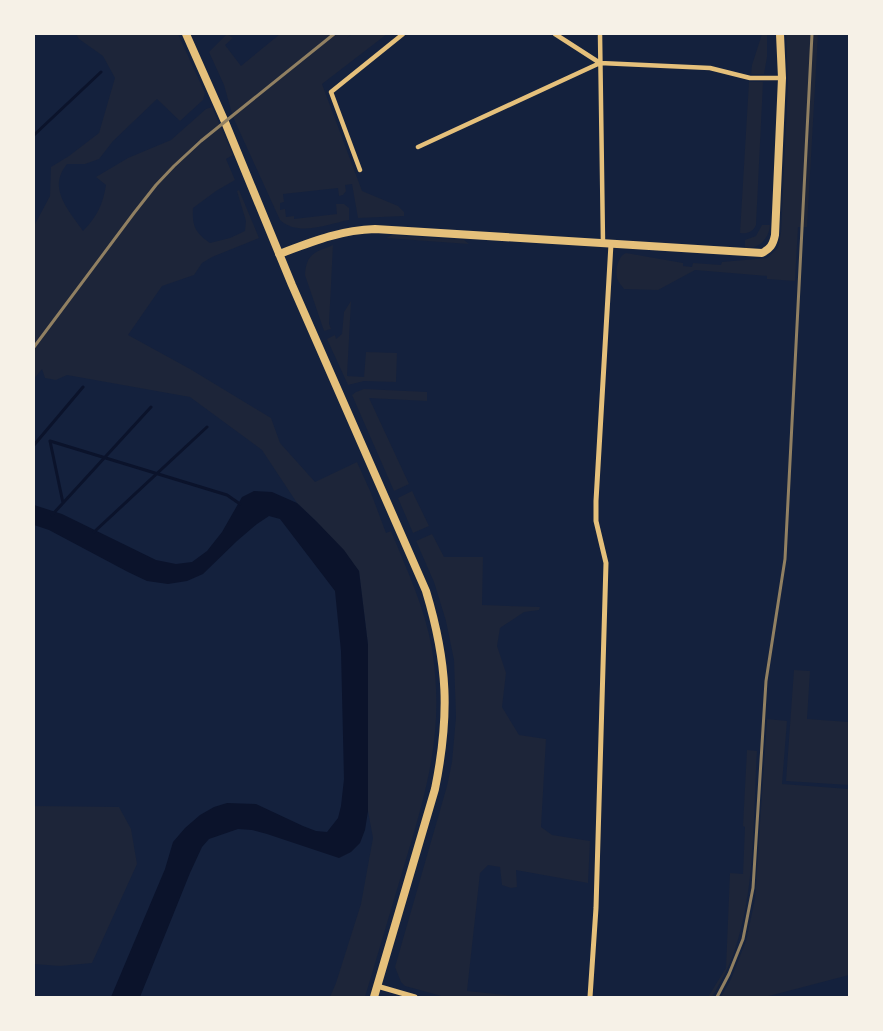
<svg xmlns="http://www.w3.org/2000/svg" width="883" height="1031" viewBox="0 0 883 1031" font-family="Barlow,sans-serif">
  <rect width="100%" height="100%" fill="#14213d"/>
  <path fill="#1d2539" d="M76,34H178L205,93L203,100L180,121L157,99L113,141L99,159L85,164H67C65,167 62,170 61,174C52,194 73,216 83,231C97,217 103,204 106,185L96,177L128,158L171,140L206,109L212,107L233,155L226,159L235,180L216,191L193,208C192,226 195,232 210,243L230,238L245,231L246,221L237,191L239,190L259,238L212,257L202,263L194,275L162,286L128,335L190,369L271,418L280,443L315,482L357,462L371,493L386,533L391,531C407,570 425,608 432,649C445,731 427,789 404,866C391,910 378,953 365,997H330L336,983L361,904L373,838L368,811V645L359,571L317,522L297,503L262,450L190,397L67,375L56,380L45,378L42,369L34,379V226L50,196L51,167L69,156L99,133L115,78L103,56L79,39Z
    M227,34L233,38L225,45L241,66L280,34H351L347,38L352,34H387L322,84L362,191L398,206L404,212V216L358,218L352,184L345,185L346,191L343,195L339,196L338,188L283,194L284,202L280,203V210L285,209L286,217L294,216V219L337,214L336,204H344L349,208V220C327,224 299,237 280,220L233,117L224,85L209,52Z
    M762,34H767V57L764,74H751L752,65Z
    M786,34H818L807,227H798L795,281L767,279V276L695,270L658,290L624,289C622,286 618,282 617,278C615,270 618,256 626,253L683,263V266L692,267L693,263L721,265L722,262L767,258L778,248L781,233L788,84Z
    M749,82H763L756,225C753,232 747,234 740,233Z
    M762,225H770C769,239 759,249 745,248V240L756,236Z
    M392,235L464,240L469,244L386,238Z
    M333,245L329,324L331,329L324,331L305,275C306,253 316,252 333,245Z
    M351,301L347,376L364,377L366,352L397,353L396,382L364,381L348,385L327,339L335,335L336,339L342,334L344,312Z
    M364,389L427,392V401L369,398L409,484L394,491L352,395L356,392Z
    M412,491L429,526L413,533L398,498Z
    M432,534L444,557H483L482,605L540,607L539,610L524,612L500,628L497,646L506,673L502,707L519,735L546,739L541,827L552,835L590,841L588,883L516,870L517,887L511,888L502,885L500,867L488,865L480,873L467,991L525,997H445L405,986L401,982L395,967L447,786L452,762L456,717L454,660L446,621L434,582L416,541Z
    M794,670L810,671L807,719L849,722V785L786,781Z
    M767,719L787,721L782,784L849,789V975L765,997H721L731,979L746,941L755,899Z
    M747,750L757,751C753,816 756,890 734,952C729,968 720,983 712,997H708L726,968L730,873L743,874L745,827L743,826Z
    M34,806L119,807L131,829L137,864L92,963L60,966L34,964Z"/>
  <path fill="#0b132b" d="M254,491L272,492L297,503L317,522L344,550L359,571L368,645V811L365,830L360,843L351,852L339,858L267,834L252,830L238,829L209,839L202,847L190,873L140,997H111L165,869L173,842L185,828L200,815L214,807L227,803L256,804L303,826L316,831L327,832L338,818L341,806L344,779L341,651L335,591L280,519L269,516L257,524L237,541L203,574L187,581L168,584L147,581L128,572L49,530L34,525V505L62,514L156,560L176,564L192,562L207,551L222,532L242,497Z"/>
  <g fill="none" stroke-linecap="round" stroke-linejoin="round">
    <path stroke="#0b132b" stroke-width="3" d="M34,135L101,72
      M34,445L83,387
      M63,503L50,441L227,495L240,504
      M52,515L151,407
      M94,532L207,427"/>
    <path stroke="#e5c07b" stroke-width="4.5" d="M555,34L600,63
      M600,34L603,243
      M418,147L600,63L710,68L750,78H782
      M360,170L331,92L403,34"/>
    <path stroke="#e5c07b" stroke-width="5" d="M377,986L415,997
      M590,997L596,908L606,563L596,521V501L611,244"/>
    <path stroke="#e5c07b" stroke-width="8" d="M186,34L225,122L292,285L426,591C448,664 450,715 435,789L374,997
      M279,254C311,242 340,230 375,229L762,253C770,249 773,245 775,235L782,78L780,34"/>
    <path stroke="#918062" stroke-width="3" d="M34,347L134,213L156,185L174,166L201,141L334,34
      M717,997L729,974L743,939L753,888L766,681L785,559L812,34"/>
  </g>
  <rect width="883" height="1031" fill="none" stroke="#f6f1e7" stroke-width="70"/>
</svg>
